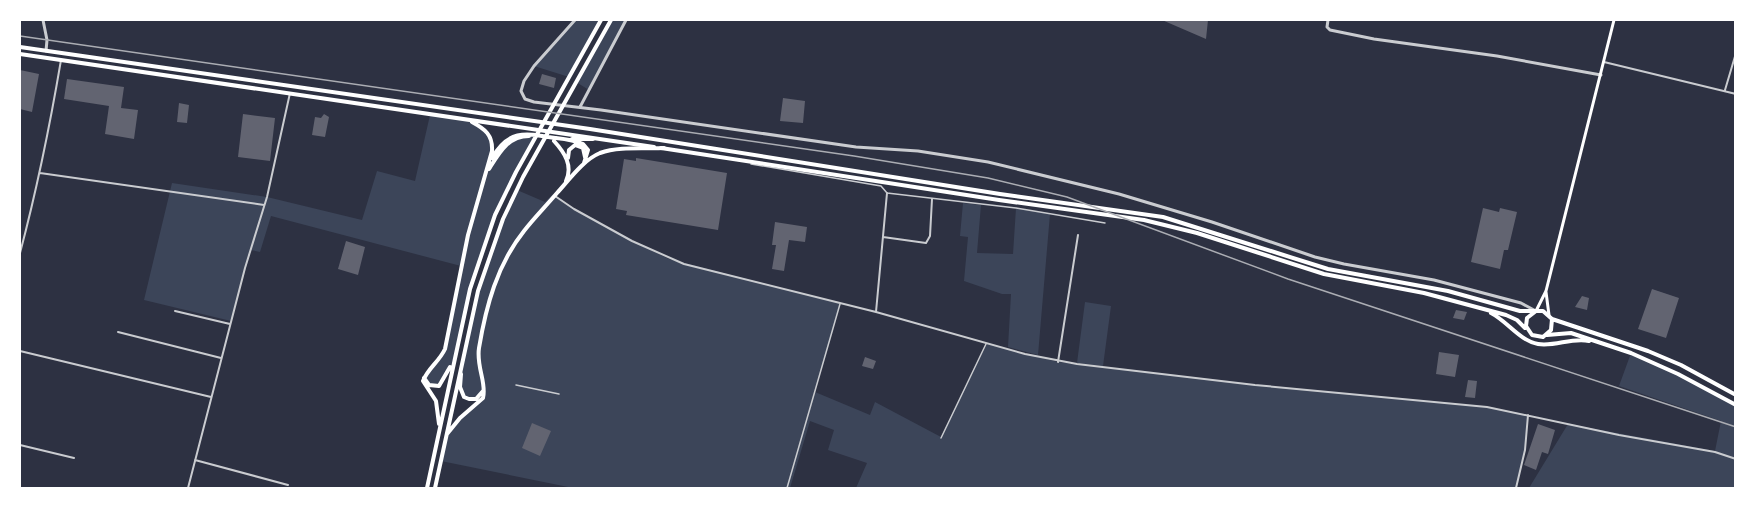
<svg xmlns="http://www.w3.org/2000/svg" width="1755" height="508" viewBox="0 0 1755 508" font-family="Inter,sans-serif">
  <rect width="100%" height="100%" fill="#2d3142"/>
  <path fill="#3c4559" d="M575,20H601L569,77L534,66Z
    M612,20H626L589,90L576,82Z
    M430,115C451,118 491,118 492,147C492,154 489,163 488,170C500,154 512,133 535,137C515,174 494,212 481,253C469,292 463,352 441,384L433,386L424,379L442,355L461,266L271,216L260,252L251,250L231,321L144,300L172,183L267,197L362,220L377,171L415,181Z
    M517,190L545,202L553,194L563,202L632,241L669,259L840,303L815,392L870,415L875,402L941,437L987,344L1058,362L1255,385L1487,407L1528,415L1525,450L1516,488H856L867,463L828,450L834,430L810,421L790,488H573L441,461L447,435L484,394L469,399L461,392C462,322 490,254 517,190Z
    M963,203L981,205L977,253L1013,254L1016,208L1050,214L1038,355L1008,347L1011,294H1002L964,281L968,237L960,236Z
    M1085,302L1111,306L1103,366L1077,363Z
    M1631,353L1654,362L1735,405V488H1529L1568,424L1715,451L1721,421L1619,386Z"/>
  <path fill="#626471" d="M1162,20H1208L1206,39Z
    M20,70L39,74L32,112L20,109Z
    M542,74L556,78L554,88L539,84Z
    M67,79L124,87L121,108L138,110L134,139L105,134L109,106L64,99Z
    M783,98L805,101L803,123L780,121Z
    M179,103L189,105L187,123L177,122Z
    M243,114L275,118L270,161L238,157Z
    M324,114L329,117L325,137L312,135L315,117L321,118Z
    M636,158L727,173L718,230L626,215L627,211L616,209L624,159L636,161Z
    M1483,208L1499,212L1500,208L1517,212L1508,250H1504L1500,269L1471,262Z
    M775,222L807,227L805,242L789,240L784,271L772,269L776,245H772Z
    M346,241L365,247L358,275L338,269Z
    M1652,289L1679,298L1666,338L1638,329Z
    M1582,296L1589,298L1587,310L1575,307Z
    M1456,310L1467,312L1464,320L1453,318Z
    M1439,352L1459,355L1455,377L1436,374Z
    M865,357L876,361L873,369L862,366Z
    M1468,380L1477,381L1475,398L1465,397Z
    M532,423L551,431L540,456L522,448Z
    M1538,424L1555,430L1548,454L1542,452L1536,470L1524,465Z"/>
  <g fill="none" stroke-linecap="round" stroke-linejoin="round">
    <path stroke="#caccd0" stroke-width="1.5" d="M751,164L881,186L887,193L1016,208L1105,223
      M516,385L559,394
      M941,438L986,344
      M787,488L840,304"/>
    <path stroke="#caccd0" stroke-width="2" d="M1604,62L1736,94
      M1725,90L1736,53
      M40,173L264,205
      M555,196L574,209L632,241L684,264L876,312L1025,354L1077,364L1255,385L1487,407L1619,435L1715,452L1736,459
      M883,237L926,243L930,236L932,199
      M20,253C37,189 50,125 61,60
      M175,311L230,324
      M876,312L887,193
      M118,332L221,358
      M20,351L211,397
      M1058,362L1078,235
      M20,445L74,458
      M195,460L288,485
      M188,488L245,268L267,197L290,93
      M1516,488L1525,450L1528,415"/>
    <path stroke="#caccd0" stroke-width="3" d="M43,20L47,40L46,51
      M575,20L534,66L524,81L521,91L525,99L534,102L601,110L856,147L918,151L988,162L1119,194L1212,222L1315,257L1344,264L1434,280L1521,303L1534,310
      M1328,20L1327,27L1330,30L1374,39L1497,56L1601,75
      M580,107L626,20"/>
    <path stroke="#fff" stroke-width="3" d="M1546,292L1549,315
      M1536,311L1546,291L1614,20"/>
    <path stroke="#fff" stroke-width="4" d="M20,47L590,129L1000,194L1163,217L1328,269L1448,291L1520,311H1543L1552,319L1551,330L1543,337L1532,335L1526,326L1527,318L1536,311
      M20,54L654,147
      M661,148L999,200L1144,220L1197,233L1324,274L1424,293L1506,315L1517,320L1525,328
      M1491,313C1507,321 1520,341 1538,344C1555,347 1572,337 1589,341
      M1552,319L1648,351L1681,365L1736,395
      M1547,335L1571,333L1631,353L1678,374L1736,405"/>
    <path stroke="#fff" stroke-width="4" d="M572,139H593
      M554,141C565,153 573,166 566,181
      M492,158C509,129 525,133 555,138C564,139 574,140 583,144L588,150L584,163
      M568,158L569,150L575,145L583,148L585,157
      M489,169C499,153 508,136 529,136
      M461,374L460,387L464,397L469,399H476L483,391
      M424,378L429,385L439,386L450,367
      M439,424L436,401L423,381C428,368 439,362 445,349L468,235L492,151C493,135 485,129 472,122
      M447,434L460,418L483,398C487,383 476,367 479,348C486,306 497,265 524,231C534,218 546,206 557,193C569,180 583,160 600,153C619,146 644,149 664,148
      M427,488L470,289L495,215L516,172L601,20
      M435,488L478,291L503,219L523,177L611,20"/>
    <path stroke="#abadb3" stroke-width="1.5" d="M20,36L854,156L988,178L1067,197L1288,279L1736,427"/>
  </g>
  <rect width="1755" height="508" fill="none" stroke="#ffffff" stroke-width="42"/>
</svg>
